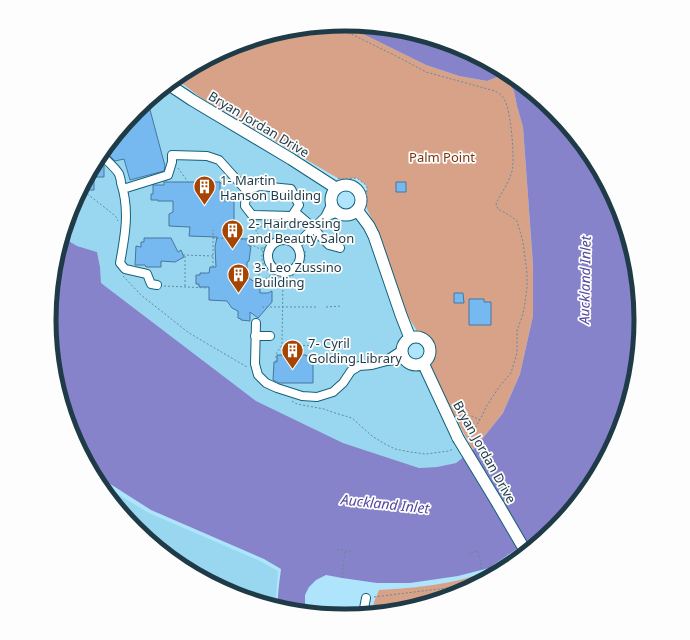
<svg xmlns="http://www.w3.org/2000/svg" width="690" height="640" viewBox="0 0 690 640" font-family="'Noto Sans',sans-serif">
  <rect width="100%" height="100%" fill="#aee5fd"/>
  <path fill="#99d7f0" d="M168,84L333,193L331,198L332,203L334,208L338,212L343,214H348L353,213L369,226L406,341L403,345L402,350V355L408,363L413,365H418L423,363L468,454L456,463L437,467L419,468L343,443L256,401L101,283L100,267L97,252L77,246L62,237L72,207L99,155L136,111Z
    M97,482L149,513L258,560L278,571L275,607L232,593L180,566L136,529Z"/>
  <path fill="#d8a289" d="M341,24L355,30L426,65L459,76L487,81L500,76L509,83L514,91L517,106L523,127L533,266V316L520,374L503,413L475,448L472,449L430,368L435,352L430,340L417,331L406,313L381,238L367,209L366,203L367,187L366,185L357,178L340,179L334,176L200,97L175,78L181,74L232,46L287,30Z
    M521,554L522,556L509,566L458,594L403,610L372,613L374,602L379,590C409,588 438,586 467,578C486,572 504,563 521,554Z"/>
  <path fill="#8683ca" d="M341,24L403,30L458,47L510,74L554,111L591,156L619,207L635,262L641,320L635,378L618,433L591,485L566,515L489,568L458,576L410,583H377L342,578L326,575L316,580L309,587L305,595V612L287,610L277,607L279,585L281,569L264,559L151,510L93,473L71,433L55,378L49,320L55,262L62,237L77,246L97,252L100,267L101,283L256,401L343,443L419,468L437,467L456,463L475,448L503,413L520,374L533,316V265L523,127L517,106L514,91L509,83L500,76L487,81L459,76L426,65L355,30Z"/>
  <path fill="#76b9f1" stroke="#47769e" d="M141,106H149L165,166L164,171L130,180L124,159L115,161L104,150L136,111Z
    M96,161H99L104,165V177H94V190H83V185Z
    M164,182H220V201H234V225H233V227H224V238L249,239V246H251L249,261L247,262V276H249V278L256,283V288L260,289V293H268L272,291V302L258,318L250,312V321L241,320V319L238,318V311L232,308L227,301L209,300V287H199V284H196V275H200V273H209L210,267H216L215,247L217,237L189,236L190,227L169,226V214L173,212V201H158V200H151V194H153V185H164Z
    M396,182H406V192H396Z
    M144,238H171L178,252L181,250L184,257L175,262L161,261V267H146L145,265H135L136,246L141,247V242H144Z
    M454,293H463L464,303H454Z
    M469,299H484V302H491V325H469Z
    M282,354L306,355V356H310V357H312L311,362H313V383H279L273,380L274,362H277V355H282Z"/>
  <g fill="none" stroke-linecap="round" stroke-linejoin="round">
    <defs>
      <path id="minor" d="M100,154C106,160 115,167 119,174C120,177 121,181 121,183C130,210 125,236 120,263L125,269L147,274L151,284L157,285
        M123,189L168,175L172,162V155L207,156L219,160L246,190L245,206L252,215L292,216L299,205L291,189L260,186L246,190
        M295,212L314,228L320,236L329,245L340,248
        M325,217L338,212
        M268 256a16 16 0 1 1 32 0a16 16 0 1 1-32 0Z
        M296,245L325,217L332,203
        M256,323L255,364L258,375L266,383L277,388L302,396L317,397L333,392L343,383L351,371L359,366L372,365L387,361L405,359
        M255,336H270
        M387,360L402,350
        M363,614L366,598"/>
      <path id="major" d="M168,84L192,100L291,159L336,188
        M331 200a15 15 0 1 1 30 0a15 15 0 1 1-30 0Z
        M357,210L369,226L374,236L401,315L410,338
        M402 351a14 14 0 1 1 28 0a14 14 0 1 1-28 0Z
        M423,363L458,438
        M498,504L526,552"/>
    </defs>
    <use href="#minor" stroke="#13617a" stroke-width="10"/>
    <use href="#major" stroke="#13617a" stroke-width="13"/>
    <path stroke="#618b9c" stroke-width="1" stroke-dasharray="2 2" stroke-linecap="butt" d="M329,26L349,33L396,56L426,72L495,91C498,93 502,95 504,99C511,109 515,159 512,171C509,183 501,193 496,204L498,209L509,215L517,221L523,242L527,273V288L524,309L521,320L517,330V353L511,373L499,387L486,407L483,414L474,430L468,437
      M178,168L188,182
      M338,178L340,179L357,178L366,185L367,187L366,203L367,207
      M220,183H229
      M81,189L113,214L117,218L118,221
      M220,199H237
      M251,223C257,230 259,239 266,245
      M257,229L261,227V223
      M275,235C270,239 266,244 263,250C262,252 262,256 262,259C264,275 282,282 295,274C304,268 306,260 305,250
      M213,238L240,239L251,241L252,245L262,250
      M262,243V250
      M183,255L213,256
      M185,256V286
      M213,267V230
      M123,276L141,295L189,333L247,367
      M254,282L264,267
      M164,286L209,288
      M256,286L272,274
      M262,307H317
      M326,307L342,306
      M418,331L430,340L435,352L432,360
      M283,345L319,346
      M276,362V354L282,345L283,279
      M292,401L297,404L324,409L335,413L352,418L372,436L385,444L395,449L410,452L426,454L449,451L453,449
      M454,406L458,414L463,418L472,416L480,420
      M337,549L353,552
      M467,554L478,551L482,570
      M342,578L345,550
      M374,597L447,588L474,579L508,564L518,558"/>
    <use href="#minor" stroke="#fff" stroke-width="8"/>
    <use href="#major" stroke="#fff" stroke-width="11"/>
    <defs>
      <path id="major-bridge" d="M458,438L498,504"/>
    </defs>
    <use href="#major-bridge" stroke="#13617a" stroke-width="13" stroke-linecap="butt"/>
    <use href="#major-bridge" stroke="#fff" stroke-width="11"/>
  </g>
  <defs>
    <symbol id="building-pin" viewBox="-11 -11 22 30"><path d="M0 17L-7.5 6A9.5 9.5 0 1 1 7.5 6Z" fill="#a64401" stroke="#fdfdfd"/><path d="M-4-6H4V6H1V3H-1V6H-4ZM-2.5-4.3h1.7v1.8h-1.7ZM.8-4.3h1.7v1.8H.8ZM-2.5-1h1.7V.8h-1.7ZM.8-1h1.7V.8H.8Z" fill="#fff"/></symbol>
  </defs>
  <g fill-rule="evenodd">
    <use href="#building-pin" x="192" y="174" width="25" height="34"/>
    <use href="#building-pin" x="220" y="218" width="25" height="34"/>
    <use href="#building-pin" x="226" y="262" width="25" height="34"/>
    <use href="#building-pin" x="280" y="338" width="25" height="34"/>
  </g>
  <g text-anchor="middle" stroke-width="3.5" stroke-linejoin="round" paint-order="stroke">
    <g font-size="13" fill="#1e3b47" stroke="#fdfdfd">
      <text transform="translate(259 124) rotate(31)" y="5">Bryan Jordan Drive</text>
      <text transform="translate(485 452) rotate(61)" y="5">Bryan Jordan Drive</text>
    </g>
    <g font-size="13" fill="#7a350d" stroke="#fdfdfd">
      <text x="442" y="162">Palm Point</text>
    </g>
    <g font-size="13" fill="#1e3b47" stroke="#fdfdfd" text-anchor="start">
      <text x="220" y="185">1- Martin<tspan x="220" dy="15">Hanson Building</tspan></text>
      <text x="248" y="228">2- Hairdressing<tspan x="248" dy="15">and Beauty Salon</tspan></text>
      <text x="254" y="272">3- Leo Zussino<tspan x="254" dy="15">Building</tspan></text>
      <text x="308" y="348">7- Cyril<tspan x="308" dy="15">Golding Library</tspan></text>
    </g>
    <g font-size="14" font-style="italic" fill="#52479e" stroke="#fdfdfd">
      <text transform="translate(585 280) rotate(-89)" y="5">Auckland Inlet</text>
      <text transform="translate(385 504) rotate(6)" y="5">Auckland Inlet</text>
    </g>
  </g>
  <path d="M0 0H690V640H0ZM56 320a289 289 0 1 1 578 0a289 289 0 1 1-578 0Z" fill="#fdfdfd" fill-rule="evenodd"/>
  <path fill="none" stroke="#1e3b47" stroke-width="5" d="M56 320a289 289 0 1 1 578 0a289 289 0 1 1-578 0Z"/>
</svg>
